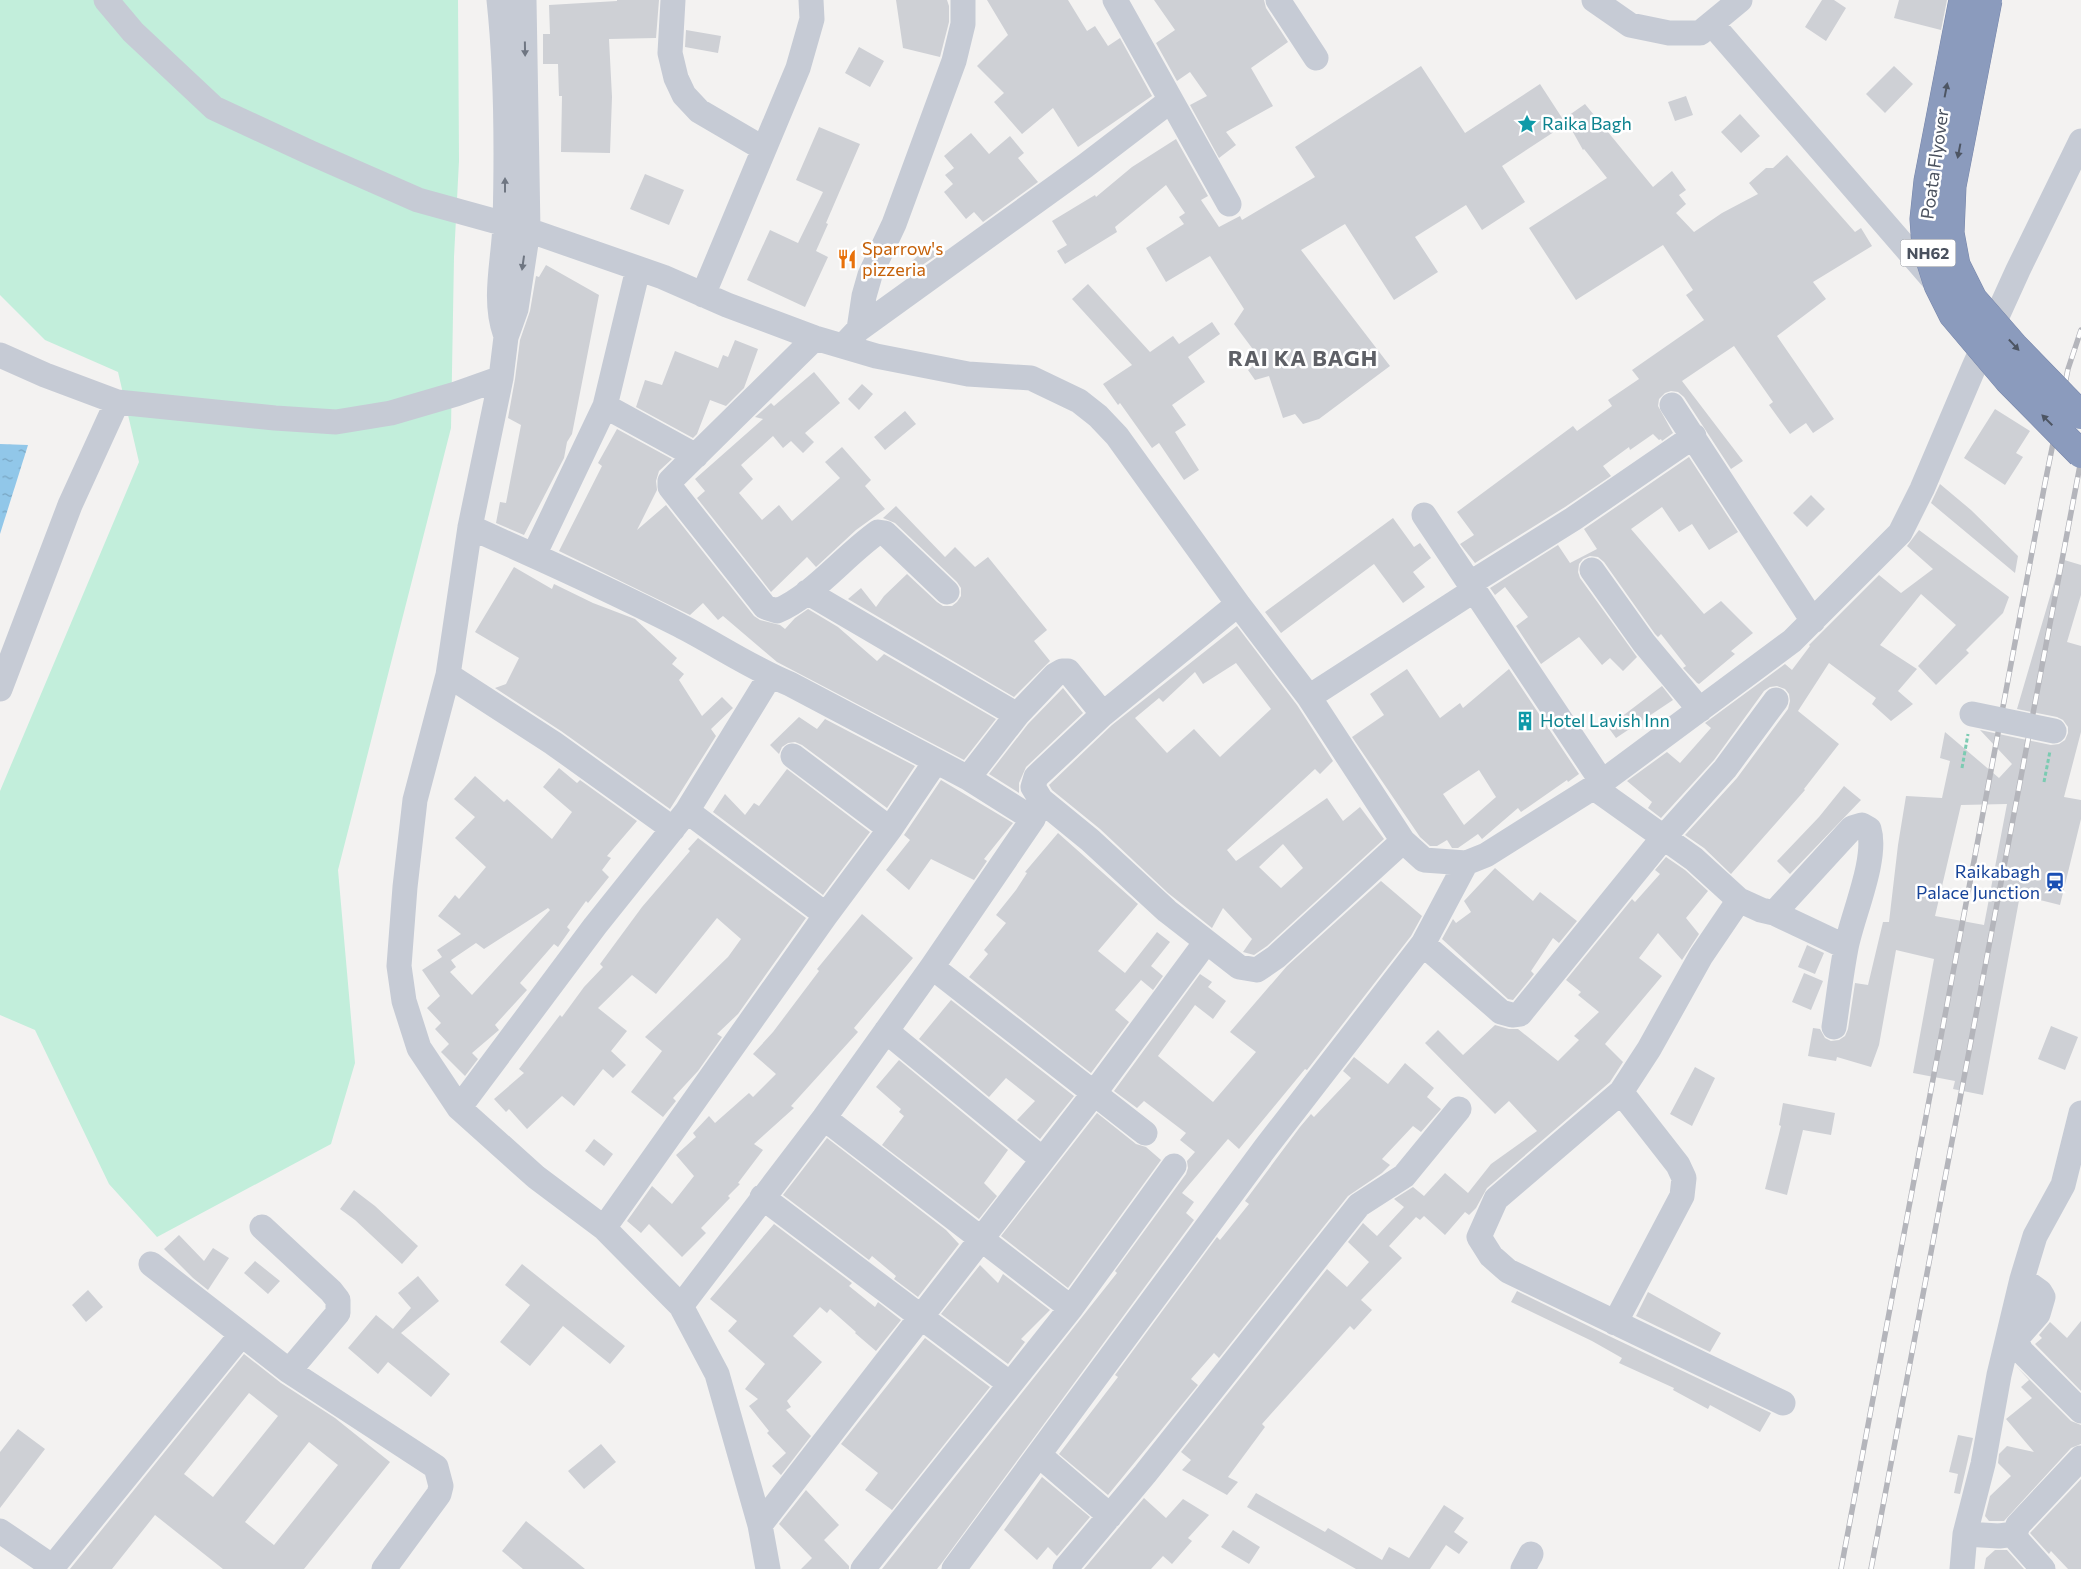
<svg xmlns="http://www.w3.org/2000/svg" width="2081" height="1569" viewBox="0 0 2081 1569" font-family="Commissioner,sans-serif">
  <defs>
    <pattern id="water-ripples" width="26" height="14" patternUnits="userSpaceOnUse" patternTransform="scale(1.25)"><rect width="26" height="14" fill="#91c7e9"/><path d="M2 4q2-2 4 0t4 0M15 11q2-2 4 0t4 0" fill="none" stroke="#78a4c0"/></pattern>
  </defs>
  <rect width="100%" height="100%" fill="#f3f2f1"/>
  <path fill="#c2eedb" d="M0,0H458L459,161L454,257L451,428L338,870L355,1063L331,1144L157,1237L109,1184L35,1030L0,1015V791L139,462L118,372L45,340L0,295Z"/>
  <path fill="url(#water-ripples)" d="M0,444L28,445L0,534Z"/>
  <path fill="#ced0d5" fill-rule="evenodd" d="M617,0H659L656,38L609,39L612,97L610,153L561,152L562,96H559L558,64H543V34H550L549,5L617,1Z
    M896,0H947L949,6V22L940,57L903,48Z
    M987,0H1068L1087,31L1095,26L1108,46L1120,38L1152,96L1078,147L1053,108L1022,134L994,102L1004,93L977,66L1008,35Z
    M1154,0H1264L1266,8L1288,42L1251,68L1273,106L1226,132L1236,145L1219,158L1190,105L1207,96L1190,72L1177,81L1156,43L1175,30Z
    M1822,0H1834L1846,8L1826,41L1805,27Z
    M1899,0H1947L1941,30L1894,18Z
    M686,30L721,36L718,53L685,47Z
    M859,47L884,61L870,87L845,73Z
    M1421,66L1465,133L1540,84L1566,124L1502,166L1525,202L1482,230L1466,205L1415,237L1438,272L1394,300L1345,224L1301,250L1390,366L1319,419L1303,424L1295,414L1283,418L1269,376L1255,380L1248,370L1261,360L1234,324L1244,309L1210,256L1166,282L1146,248L1184,224L1179,217L1185,213L1166,185L1115,227L1117,232L1065,264L1057,251L1067,245L1052,221L1095,195L1096,197L1132,167L1176,139L1208,196L1201,200L1219,227L1240,216L1242,220L1315,177L1295,147Z
    M1894,66L1913,84L1885,113L1866,94Z
    M1686,96L1693,115L1675,121L1668,102Z
    M1585,104L1653,187L1672,171L1686,190L1679,195L1686,204L1676,213L1694,232L1722,213L1758,194L1749,183L1766,168H1773L1787,155L1855,232L1861,228L1872,246L1813,282L1826,299L1777,336L1834,419L1813,433L1806,423L1790,434L1769,405L1773,402L1734,346L1682,381L1743,461L1731,469L1684,397L1678,392L1671,391L1665,393L1659,399L1658,406L1673,433L1662,441L1661,439L1659,440L1653,434L1630,450L1629,447L1603,466L1611,476L1565,507L1475,563L1460,544L1474,535L1457,512L1573,426L1577,431L1612,406L1608,400L1639,379L1632,370L1704,320L1686,295L1693,290L1663,245L1576,300L1529,228L1607,178L1584,149L1583,150L1565,118Z
    M1740,114L1760,136L1741,153L1721,132Z
    M819,127L860,144L826,223L828,224L816,251L828,257L805,307L747,280L770,230L798,243L823,192L796,180Z
    M971,133L989,154L1010,136L1024,153L1018,158L1038,182L983,222L974,212L966,219L944,192L953,184L945,175L954,168L944,156Z
    M645,174L684,190L669,225L630,209Z
    M929,246L937,255L918,268L912,261Z
    M546,265L599,295L572,434L567,442L564,458L524,535L496,523L500,502L506,503L521,425L508,418L515,379L520,340L530,311L536,276L539,277Z
    M1088,284L1150,352L1173,336L1179,344L1212,322L1220,334L1188,357L1205,382L1172,405L1186,425L1175,432L1199,470L1184,480L1159,443L1152,448L1120,403L1118,405L1103,384L1132,365L1072,299Z
    M735,340L758,349L744,388L726,406L710,400L697,434L693,438L636,407L645,380L662,385L675,351L718,368L723,355L728,357Z
    M814,372L840,403L805,433L814,442L803,453L791,441L783,448L773,436L741,465L753,479L739,493L762,520L779,505L792,521L840,478L825,462L842,447L871,480L865,486L885,509L856,530L816,567L807,557L771,592L697,498L705,491L695,479L763,419L755,417L771,403L774,406Z
    M862,384L873,394L859,410L848,399Z
    M1995,409L2030,431L2016,453L2023,457L2005,485L1964,458Z
    M905,411L916,424L885,450L874,437Z
    M617,429L672,459L659,471L656,481L657,490L637,530L666,505L754,616L760,620L780,625L785,629L795,618L808,609L838,627L877,661L884,654L996,719L964,760L777,662L723,616L718,620L703,603L690,615L559,551L602,466L598,463Z
    M1689,457L1738,532L1709,550L1692,524L1679,532L1662,507L1631,529L1704,614L1721,601L1753,633L1731,651L1735,654L1699,684L1697,683L1683,668L1686,666L1661,634L1658,637L1655,634L1604,562L1598,557L1590,556L1583,559L1579,564L1578,572L1580,578L1637,657L1623,671L1610,658L1602,665L1579,637L1541,664L1516,626L1528,617L1505,587L1495,595L1490,588L1558,545L1570,563L1597,549L1584,529Z
    M1940,484L1971,510L2018,556L2015,573L1931,503Z
    M1811,495L1825,509L1807,527L1793,513Z
    M896,506L945,557L955,547L975,567L988,557L1047,630L1034,641L1050,661L1014,697L848,599L861,588L876,607L884,596L907,574L937,602L943,606H952L957,602L961,596V588L957,582L895,523L883,518Z
    M1393,518L1414,547L1420,543L1431,558L1413,572L1425,587L1403,603L1374,564L1281,633L1265,612Z
    M1919,530L2009,597L2003,613L1966,650L1969,653L1936,685L1918,666L1956,625L1921,594L1880,645L1917,669L1898,691L1913,704L1891,721L1872,704L1876,698L1829,663L1798,711L1839,744L1804,789L1805,790L1731,874L1704,848L1685,835L1737,778L1788,709L1790,701L1789,694L1785,689L1777,686L1770,687L1764,691L1714,760L1661,818L1648,808L1652,802L1627,781L1667,752L1680,763L1711,728L1705,723L1785,664L1792,670L1810,646L1809,645L1879,575L1901,593L1933,569L1907,546Z
    M2061,559L2081,565V595L2067,642L2081,646V732L2064,797L2081,800V819L2060,905L2020,895L1983,1095L1953,1089L1955,1081L1913,1073L1934,959L1896,950L1879,1045L1871,1067L1837,1057L1836,1061L1808,1056L1813,1028L1820,1029L1825,1038L1831,1041L1839,1040L1845,1036L1848,1029L1855,983L1868,985L1883,922H1889L1898,845L1906,796L1942,798L1950,761L1940,758L1945,732L1999,778L2012,764L1980,730L2051,745L2059,744L2065,740L2068,733V727L2063,720L2057,717L2017,709ZM2007,804L1984,925L1935,916L1961,805Z
    M514,567L552,589L554,584L593,603L635,619L677,658L672,664L684,674L679,680L702,716L722,697L733,708L711,729L716,736L670,809L561,731L495,688L506,684L519,658L475,632Z
    M1237,626L1297,705L1333,761L1320,774L1315,769L1227,850L1236,861L1327,798L1343,821L1360,807L1384,839L1267,946L1254,955L1243,952L1252,939L1223,908L1212,928L1168,893L1100,829L1052,790L1049,785L1112,725ZM1236,663L1271,709L1220,757L1194,729L1167,753L1135,718L1159,698L1163,702L1195,672L1203,684ZM1283,844L1303,868L1281,888L1259,867Z
    M1407,669L1440,718L1460,703L1463,708L1509,669L1579,774L1568,782L1567,780L1521,812L1518,808L1482,839L1478,834L1458,848H1452L1447,840L1437,846H1430L1420,837L1352,737L1384,715L1370,694ZM1479,770L1496,797L1464,825L1443,794Z
    M1662,686L1673,700L1616,738L1608,727Z
    M1063,688L1083,713L1026,767L1019,783V793L989,774L1028,724Z
    M799,717L817,729L825,719L915,766L887,808L802,745L795,742L788,743L782,747L779,754L770,745Z
    M559,768L577,783L580,780L637,821L607,856L611,858L602,870L609,877L588,903L586,901L567,927L570,930L558,947L554,944L520,983L527,990L495,1025L499,1030L472,1053L478,1059L465,1076L441,1052L449,1044L435,1029L441,1023L427,1008L440,996L422,970L442,957L437,950L461,934L438,916L455,895L459,899L486,867L455,838L475,817L454,799L475,776L504,802L507,799L552,839L572,812L543,787ZM548,908L550,910L472,995L450,972L456,967L451,960L476,943L484,949Z
    M787,769L870,832L823,895L713,812L725,794L745,815L754,803L759,806Z
    M941,780L1013,823L984,859L987,861L974,880L931,859L909,890L886,870L910,840L904,835Z
    M1844,786L1861,800L1790,874L1777,861L1819,817Z
    M1058,833L1138,904L1098,951L1125,973L1157,932L1170,942L1151,966L1163,976L1153,990L1141,980L1115,1010L1129,1022L1091,1073L969,977L988,954L984,950L1006,923L996,915L1016,890L1027,873L1025,872Z
    M698,838L806,918L738,1014L717,1034L722,1037L698,1071L673,1098L676,1101L663,1117L631,1092L662,1051L645,1037L728,957L741,939L717,918L656,994L632,975L598,1008L627,1031L611,1051L626,1065L613,1078L603,1069L574,1106L562,1096L527,1129L509,1109L506,1112L494,1099L524,1073L519,1069L560,1015L562,1017L584,987L603,967L600,964L642,907L690,851L688,849Z
    M1666,857L1685,870L1708,891L1686,918L1699,934L1682,960L1658,933L1639,958L1662,976L1605,1044L1623,1062L1610,1082L1487,1188L1476,1208L1469,1215L1465,1212L1445,1235L1424,1216L1420,1220L1416,1217L1389,1246L1402,1258L1361,1300L1372,1310L1354,1330L1350,1326L1262,1424L1265,1427L1228,1477L1238,1482L1227,1495L1182,1470L1191,1460L1181,1452L1327,1269L1347,1287L1369,1262L1348,1242L1363,1223L1377,1236L1404,1207L1394,1199L1413,1187L1424,1196L1445,1173L1468,1193L1491,1164L1537,1131L1509,1101L1495,1114L1425,1043L1438,1030L1463,1055L1495,1025L1509,1029H1518L1558,1061L1579,1040L1574,1036L1599,1012L1578,995L1581,992L1566,980L1632,899L1635,902L1660,874L1655,870Z
    M1495,868L1533,901L1540,892L1577,921L1559,943L1553,938L1531,971L1534,974L1513,1000L1508,999L1442,939L1453,919L1456,923L1471,912L1464,901Z
    M1381,881L1422,916L1411,936L1307,1070L1305,1069L1239,1149L1228,1139L1182,1193L1194,1202L1186,1213L1194,1220L941,1564L937,1569H882L1117,1273L1115,1271L1186,1174L1188,1168L1187,1161L1195,1152L1180,1140L1186,1133L1144,1101L1137,1108L1114,1091L1200,974L1212,982L1208,987L1226,1001L1213,1019L1195,1005L1158,1056L1213,1102L1256,1052L1230,1032L1287,966Z
    M862,914L913,958L854,1028L858,1032L791,1106L794,1108L754,1144L763,1150L738,1183L740,1184L728,1196L730,1198L701,1228L706,1233L682,1257L649,1224L641,1233L627,1221L652,1186L672,1204L694,1176L676,1155L696,1137L693,1133L709,1116L715,1123L749,1093L753,1097L776,1074L753,1054L773,1032L819,971L817,969Z
    M1807,945L1824,953L1815,974L1798,967Z
    M1804,973L1823,981L1811,1010L1792,1002Z
    M951,1000L1074,1096L1040,1139L1017,1120L1035,1101L1006,1078L989,1097L919,1039Z
    M2051,1026L2078,1037L2065,1070L2038,1059Z
    M1354,1057L1388,1084L1405,1063L1434,1088L1427,1097L1441,1109L1421,1132L1413,1126L1382,1159L1390,1165L1382,1173L1348,1196L1219,1358L1214,1353L1191,1379L1198,1385L1108,1495L1059,1454L1118,1377L1115,1375L1217,1237L1220,1240L1249,1204L1245,1201L1300,1127L1311,1114L1314,1117L1351,1078L1343,1071Z
    M899,1060L1008,1150L984,1183L997,1196L979,1219L882,1145L904,1116L899,1112L901,1109L876,1087Z
    M1695,1067L1715,1078L1692,1126L1670,1114Z
    M1783,1103L1835,1113L1831,1135L1803,1130L1787,1195L1765,1189L1781,1126L1779,1125Z
    M1097,1113L1136,1144L1146,1147L1161,1160L1068,1288L1001,1236Z
    M827,1138L946,1230L959,1244L918,1297L894,1279L896,1276L872,1256L869,1260L783,1195Z
    M594,1139L613,1154L604,1166L585,1151Z
    M354,1190L375,1206L418,1246L402,1264L355,1220L340,1209Z
    M774,1224L852,1283L849,1286L875,1307L878,1302L901,1320L876,1351L855,1333L856,1332L830,1309L827,1313L820,1307L793,1336L822,1362L787,1401L791,1407L786,1410L811,1436L781,1475L772,1466L786,1453L767,1433L769,1431L749,1406L758,1399L745,1389L765,1364L728,1331L737,1321L710,1299Z
    M179,1235L204,1261L213,1248L229,1258L208,1290L193,1278L164,1249Z
    M255,1261L280,1281L268,1294L244,1273Z
    M522,1264L625,1346L610,1364L563,1326L530,1366L500,1342L530,1305L505,1285Z
    M980,1265L998,1283L1003,1274L1050,1310L1021,1339L1025,1342L1008,1364L941,1314Z
    M418,1276L439,1301L401,1333L450,1374L431,1397L388,1362L378,1374L348,1348L376,1315L393,1329L411,1308L398,1293Z
    M88,1290L103,1307L86,1322L72,1305Z
    M1517,1291L1609,1336L1771,1413L1760,1432L1710,1405L1708,1409L1673,1390L1674,1388L1619,1363L1622,1358L1592,1341L1511,1302Z
    M1648,1292L1721,1333L1710,1352L1636,1316Z
    M2081,1321V1391L2035,1344L2042,1338L2039,1335L2050,1322L2067,1338Z
    M925,1338L990,1387L892,1510L865,1490L878,1473L841,1444Z
    M244,1354L281,1383L335,1418L390,1462L304,1569H223L155,1515L112,1569H70ZM249,1393L278,1416L213,1497L184,1474ZM309,1442L338,1465L274,1545L245,1522Z
    M2016,1366L2071,1421L2081,1425V1444L2071,1448L2004,1521H1989L1985,1516L1990,1496L2011,1476L1998,1463L1999,1454L2007,1446L2034,1452L2006,1419L2032,1398L2021,1387L2029,1380Z
    M18,1429L45,1449L0,1508V1452Z
    M1958,1435L1973,1438L1960,1494L1954,1493L1958,1474L1949,1472Z
    M601,1444L616,1462L584,1489L568,1471Z
    M1042,1477L1090,1517L1057,1556L1048,1547L1037,1560L1004,1530Z
    M2081,1479V1569H2068L2051,1551L2049,1554L2030,1533Z
    M806,1490L839,1525L824,1540L849,1566V1569H801L812,1558L779,1524Z
    M1256,1493L1325,1532L1328,1528L1382,1560L1389,1547L1409,1558L1444,1505L1464,1518L1454,1532L1468,1542L1459,1554L1446,1545L1430,1569H1356L1247,1507Z
    M1144,1498L1166,1518L1183,1499L1209,1515L1188,1538L1192,1541L1172,1564L1163,1556L1151,1569H1084Z
    M526,1521L585,1569H523L502,1551Z
    M1233,1530L1260,1547L1249,1564L1221,1547Z
    M1995,1550H2007L2024,1569H1984L1986,1558Z"/>
  <g fill="none" stroke-linecap="round" stroke-linejoin="round">
    <path stroke="#7bcbb2" stroke-width="3" stroke-dasharray="4 2.5" stroke-linecap="butt" d="M1962,768L1968,734
      M2044,782L2050,751"/>
    <path stroke="#c6cbd5" stroke-width="25" d="M106,0L133,32L214,108L311,153L418,200L505,224
      M499,0C507,74 507,150 505,224C504,259 493,299 505,333
      M524,0L528,230L516,309L506,337L501,378L470,527L448,675L415,800L405,887L399,966L404,1001L419,1048L459,1108L536,1177L604,1228L681,1306L717,1374L760,1525L768,1569
      M673,0L670,53L676,78L684,95L699,111L764,149
      M1115,0L1229,204
      M1278,0L1316,58
      M1594,0L1630,25L1669,33H1700L1740,0
      M1712,24L1938,285
      M528,230L663,277L727,305L815,338L876,356L968,374L1031,378L1079,401L1098,416L1117,436L1238,604L1309,697L1403,841L1424,860L1466,863L1486,855L1602,782L1792,641L1900,533L1922,489L1974,367L2018,270L2081,141
      M638,269L605,406L696,456
      M703,295L798,68L812,19L811,0
      M859,329L864,296L870,275L894,224L954,61L963,24V0
      M815,338L676,475L670,481V487L765,607L777,611C813,596 845,555 878,532L885,533L947,592
      M843,346L859,329L1085,166L1170,101
      M0,355L45,375L117,402L275,418L336,422L391,413L456,394L501,378
      M1672,405L1813,621
      M1424,515L1602,782
      M470,527C540,558 611,590 679,625C716,644 751,668 790,684L968,778L1033,819
      M534,555L605,406
      M1592,570L1644,643L1700,710
      M1469,584L1573,519L1694,436
      M807,592L1017,715
      M1238,604L1103,714L1036,777L1033,787L1041,800L1090,840L1167,911L1239,967L1257,970L1276,957L1403,841
      M448,675L553,743L673,829
      M0,689L70,505L117,402
      M1309,697L1473,591
      M793,756L890,829
      M968,778L1017,715L1055,675L1062,671H1068L1103,714
      M1593,787L1694,859L1739,900L1761,910L1774,913L1852,828L1862,825L1869,829C1878,859 1852,916 1846,948C1841,974 1838,1001 1834,1027
      M687,811L826,915
      M1739,900L1701,956L1649,1049L1621,1092L1496,1199L1479,1237L1491,1256L1508,1271L1783,1403
      M1774,913L1846,947
      M1423,944L1501,1012L1512,1015L1520,1014L1663,838L1725,769L1776,700
      M932,967L1145,1133
      M886,1031L1042,1159
      M459,1108L595,926L687,811L770,676
      M824,1118L1071,1308
      M762,1197L1010,1384
      M262,1227L331,1291L338,1300V1313L289,1371
      M604,1228L826,915L890,829L936,761
      M151,1264L289,1371L436,1467L441,1486L439,1494L384,1569
      M2022,1279L2040,1292L2043,1297L2038,1314L2016,1339L2021,1351L2081,1411
      M681,1306L824,1118L932,967L1033,819L1039,803
      M1615,1323L1682,1196L1684,1178L1678,1165L1621,1092
      M1039,1455L1110,1516
      M760,1525L1095,1092L1206,942
      M0,1531L53,1567
      M1965,1534L1999,1536L2015,1534
      M51,1569L241,1335
      M863,1569L1071,1308L1174,1166
      M954,1569L1266,1147L1423,944L1466,863
      M1065,1569L1145,1474L1359,1205L1404,1176L1459,1109
      M1523,1569L1531,1554
      M1962,1569L1965,1534L1983,1464L1999,1375L2022,1279L2035,1236L2063,1185L2081,1113
      M2043,1569L2018,1541L2015,1534L2018,1525L2081,1458"/>
    <defs>
      <path id="rail" d="M1841,1569L2045,483L2068,369L2081,330
        M1871,1569L2081,460"/>
    </defs>
    <use href="#rail" stroke="#b4b5bb" stroke-width="5.5"/>
    <use href="#rail" stroke="#fff" stroke-width="4" stroke-dasharray="11" stroke-linecap="butt"/>
    <defs>
      <path id="highway-bridge" d="M1963,0L1928,181L1924,219L1926,247L1938,285L1953,315L2008,380L2081,454
        M1988,0L1952,186L1950,233L1956,265L1973,299L2014,346L2081,415"/>
    </defs>
    <use href="#highway-bridge" stroke="#7685a9" stroke-width="29" stroke-linecap="butt"/>
    <path stroke="#c6cbd5" stroke-width="25" d="M1972,714L2054,731"/>
    <use href="#highway-bridge" stroke="#8b9bbd" stroke-width="28"/>
  </g>
  <defs><path id="oneway-solid" d="M-6-.8H1V-3.2L6.5 0L1 3.2V.8H-6Z" transform="scale(1.25)"/></defs>
  <g fill="#6f7682">
    <use href="#oneway-solid" transform="translate(525 49) rotate(89)"/>
    <use href="#oneway-solid" transform="translate(505 185) rotate(-90)"/>
    <use href="#oneway-solid" transform="translate(523 263) rotate(98)"/>
  </g>
  <g fill="#4d5563">
    <use href="#oneway-solid" transform="translate(1946 90) rotate(-79)"/>
    <use href="#oneway-solid" transform="translate(1959 151) rotate(101)"/>
    <use href="#oneway-solid" transform="translate(2014 345) rotate(47)"/>
    <use href="#oneway-solid" transform="translate(2047 420) rotate(-135)"/>
  </g>
  <defs>
    <symbol id="sight-bare" viewBox="-9 -9 18 18"><path d="M0-6L1.8-2.2L6-1.7L2.9 1.2L3.7 5.4L0 3.3L-3.7 5.4L-2.9 1.2L-6-1.7L-1.8-2.2Z" fill="#0f9aa8" stroke="#fff" stroke-width="2.5" paint-order="stroke"/></symbol>
    <symbol id="restaurant-bare" viewBox="-9 -9 18 18"><path d="M-5-6h1v4h1v-4h1v4h1v-4h1v5L-1.5 .5V6h-2V.5L-5-1ZM5-6V6H3V1.5H1.5Q1.5-4 5-6Z" fill="#e8710a" stroke="#fff" stroke-width="2.5" paint-order="stroke"/></symbol>
    <symbol id="building-bare" viewBox="-9 -9 18 18"><path d="M-4-6H4V6H1V3H-1V6H-4ZM-2.5-4.3h1.7v1.8h-1.7ZM.8-4.3h1.7v1.8H.8ZM-2.5-1h1.7V.8h-1.7ZM.8-1h1.7V.8H.8Z" fill="#0f9aa8" stroke="#fff" stroke-width="2.5" paint-order="stroke"/></symbol>
    <symbol id="station-bare" viewBox="-9 -9 18 18"><path d="M-3-6H3Q5-6 5-4V2Q5 4 3 4L4.5 6H3L1.5 4h-3L-3 6H-4.5L-3 4Q-5 4-5 2V-4Q-5-6-3-6ZM-3.5-4v3h7v-3ZM-3.5 1v1.5H-2V1ZM2 1v1.5H3.5V1Z" fill="#1a4fb4" stroke="#fff" stroke-width="2.5" paint-order="stroke"/></symbol>
  </defs>
  <g fill-rule="evenodd">
    <use href="#sight-bare" x="1513" y="110" width="28" height="28"/>
    <use href="#restaurant-bare" x="833" y="245" width="28" height="28"/>
    <use href="#building-bare" x="1511" y="707" width="28" height="28"/>
    <use href="#station-bare" x="2041" y="868" width="28" height="28"/>
  </g>
  <g text-anchor="middle" stroke-width="5" stroke-linejoin="round" paint-order="stroke">
    <rect fill="#fff" stroke="#80858e" stroke-width="1" x="1900.5" y="239.5" width="55" height="27" rx="4"/>
    <g font-size="16" font-weight="bold" fill="#4a515e">
      <text x="1928" y="259">NH62</text>
    </g>
    <g font-size="18" fill="#0d838f" stroke="#fff" text-anchor="start">
      <text x="1542" y="130">Raika Bagh</text>
      <text x="1540" y="727">Hotel Lavish Inn</text>
    </g>
    <g font-size="18" fill="#4a515e" stroke="#fff">
      <text transform="translate(1935 164) rotate(-82)" y="6">Poata Flyover</text>
    </g>
    <g font-size="18" fill="#c56008" stroke="#fff" text-anchor="start">
      <text x="862" y="255">Sparrow's<tspan x="862" dy="21">pizzeria</tspan></text>
    </g>
    <g font-size="18" fill="#164399" stroke="#fff" text-anchor="end">
      <text x="2040" y="878">Raikabagh<tspan x="2040" dy="21">Palace Junction</tspan></text>
    </g>
    <g font-size="22" font-weight="bold" letter-spacing="1" fill="#5e6066" stroke="#fff">
      <text x="1303" y="366">RAI KA BAGH</text>
    </g>
  </g>
</svg>
